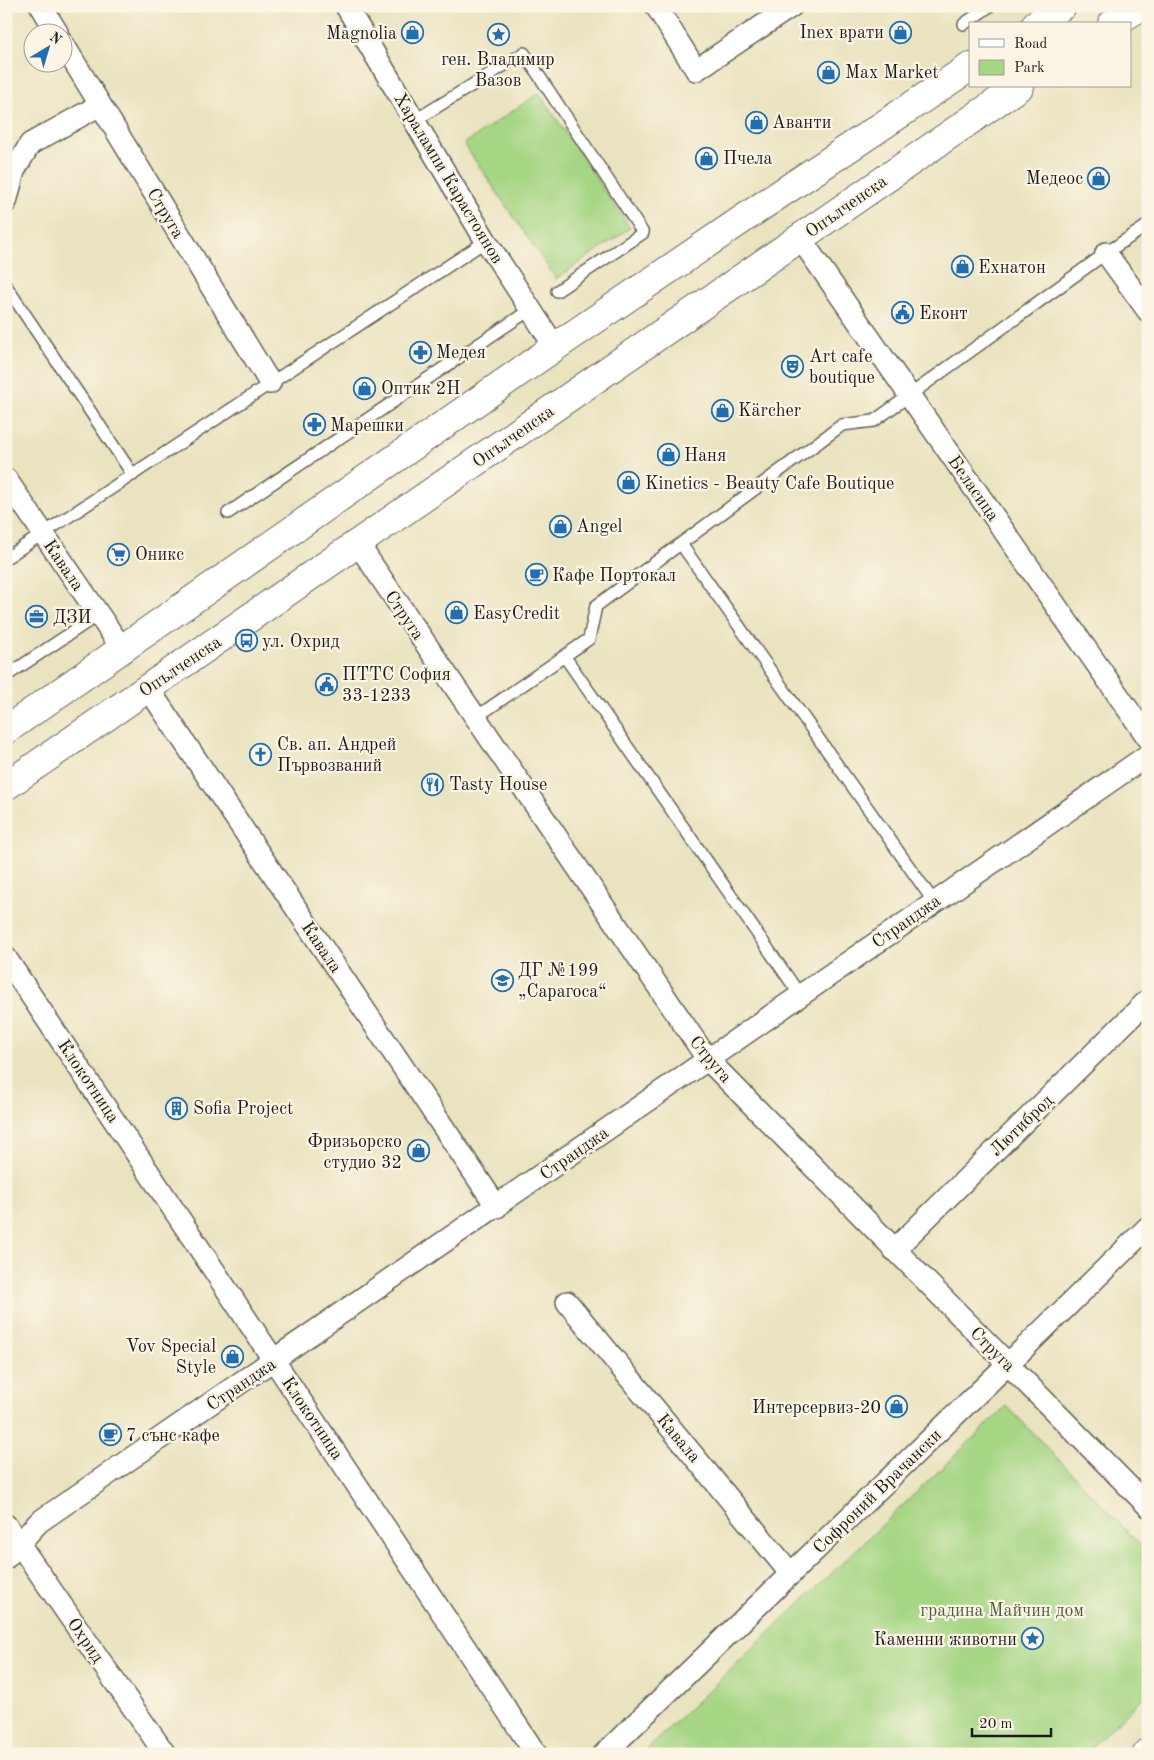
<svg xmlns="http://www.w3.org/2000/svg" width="1154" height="1760" viewBox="0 0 1154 1760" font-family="'Old Standard TT',serif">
  <rect width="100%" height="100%" fill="#fcf5e5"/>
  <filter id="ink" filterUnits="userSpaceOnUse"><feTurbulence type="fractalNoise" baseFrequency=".02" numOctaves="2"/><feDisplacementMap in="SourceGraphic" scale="10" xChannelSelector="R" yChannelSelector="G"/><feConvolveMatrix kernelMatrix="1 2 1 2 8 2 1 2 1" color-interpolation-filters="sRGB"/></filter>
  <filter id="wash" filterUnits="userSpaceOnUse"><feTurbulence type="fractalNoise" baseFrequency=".0096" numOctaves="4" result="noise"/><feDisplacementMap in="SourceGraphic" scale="20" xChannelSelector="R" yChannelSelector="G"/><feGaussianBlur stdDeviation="1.12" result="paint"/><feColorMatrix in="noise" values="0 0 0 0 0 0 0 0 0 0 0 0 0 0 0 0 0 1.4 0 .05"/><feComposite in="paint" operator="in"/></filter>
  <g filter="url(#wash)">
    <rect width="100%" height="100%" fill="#eae3c0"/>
    <path fill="#a6d684" stroke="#617950" d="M539,93L630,228L556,279L464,144Z
      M1007,1406L1148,1553V1693L1084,1754H642Z"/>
  </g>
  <g filter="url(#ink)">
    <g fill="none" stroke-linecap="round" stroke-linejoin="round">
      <defs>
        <path id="lane" d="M964,24L990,6
          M414,121L524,53L643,233L557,291
          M6,286L133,475
          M228,513L531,309
          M681,544L934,902
          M6,558L486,241
          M565,657L800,995
          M6,676L98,615
          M475,718L589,639L596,606L842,425L874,421L1106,253L1148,225"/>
        <path id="street" d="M41,6L57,32
          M346,6L486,241L555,347
          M656,6L696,70L792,6
          M62,42L270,383
          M6,202L14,171L30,144L100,105
          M800,238L1148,738
          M1106,253L1148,311
          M6,479L123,650
          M358,544L708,1060L1148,1506
          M148,688L497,1207
          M6,958L536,1754
          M894,1250L1148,1000
          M567,1302L791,1574
          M6,1525L165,1754
          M6,1558L39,1522L1148,755
          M604,1754L1008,1364L1148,1227"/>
        <path id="secondary" d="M1147,1754L1148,1753"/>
        <path id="primary" d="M1036,24L1062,6
          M1112,24L1142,6
          M6,730L555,347L765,204L970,67
          M6,786L1020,86"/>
      </defs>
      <use href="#lane" stroke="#646255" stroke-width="14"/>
      <use href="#street" stroke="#646255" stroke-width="24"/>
      <use href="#secondary" stroke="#646255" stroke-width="30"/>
      <use href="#primary" stroke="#646255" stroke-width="30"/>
      <use href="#lane" stroke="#fff" stroke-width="11"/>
      <use href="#street" stroke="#fff" stroke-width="21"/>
      <use href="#secondary" stroke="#fff" stroke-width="28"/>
      <use href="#primary" stroke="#fff" stroke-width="28"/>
    </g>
  </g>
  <defs>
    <symbol id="shop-ring" viewBox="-11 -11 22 22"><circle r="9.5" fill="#fcf5e5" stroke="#1f6fb2" stroke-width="1.5"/><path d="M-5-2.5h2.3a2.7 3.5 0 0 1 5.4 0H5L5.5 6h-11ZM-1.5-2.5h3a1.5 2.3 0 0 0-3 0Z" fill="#1f6fb2"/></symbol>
    <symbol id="sight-ring" viewBox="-11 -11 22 22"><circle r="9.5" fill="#fcf5e5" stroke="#1f6fb2" stroke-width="1.5"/><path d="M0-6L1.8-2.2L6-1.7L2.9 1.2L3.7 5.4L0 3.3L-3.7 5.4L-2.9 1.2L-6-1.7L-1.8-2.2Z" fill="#1f6fb2"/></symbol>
    <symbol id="civic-ring" viewBox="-11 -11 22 22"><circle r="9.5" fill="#fcf5e5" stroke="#1f6fb2" stroke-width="1.5"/><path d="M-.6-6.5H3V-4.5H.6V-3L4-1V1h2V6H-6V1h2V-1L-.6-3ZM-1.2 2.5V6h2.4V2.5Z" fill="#1f6fb2"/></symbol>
    <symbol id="pharmacy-ring" viewBox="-11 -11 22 22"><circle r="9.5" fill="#fcf5e5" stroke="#1f6fb2" stroke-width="1.5"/><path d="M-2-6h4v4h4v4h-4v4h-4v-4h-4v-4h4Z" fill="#1f6fb2"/></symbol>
    <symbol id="theatre-ring" viewBox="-11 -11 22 22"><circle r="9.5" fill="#fcf5e5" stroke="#1f6fb2" stroke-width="1.5"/><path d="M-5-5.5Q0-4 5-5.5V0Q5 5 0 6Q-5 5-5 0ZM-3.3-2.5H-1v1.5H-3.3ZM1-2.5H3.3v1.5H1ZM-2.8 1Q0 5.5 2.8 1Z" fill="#1f6fb2"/></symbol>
    <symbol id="supermarket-ring" viewBox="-11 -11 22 22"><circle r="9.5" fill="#fcf5e5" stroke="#1f6fb2" stroke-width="1.5"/><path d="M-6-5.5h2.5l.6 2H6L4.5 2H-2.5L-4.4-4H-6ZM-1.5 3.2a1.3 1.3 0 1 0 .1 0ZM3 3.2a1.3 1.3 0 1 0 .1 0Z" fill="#1f6fb2"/></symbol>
    <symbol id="cafe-ring" viewBox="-11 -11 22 22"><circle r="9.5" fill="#fcf5e5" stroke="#1f6fb2" stroke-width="1.5"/><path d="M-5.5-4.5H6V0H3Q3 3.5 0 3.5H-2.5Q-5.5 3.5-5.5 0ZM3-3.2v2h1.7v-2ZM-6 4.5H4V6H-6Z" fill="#1f6fb2"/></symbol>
    <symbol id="office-ring" viewBox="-11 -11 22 22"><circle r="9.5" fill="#fcf5e5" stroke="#1f6fb2" stroke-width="1.5"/><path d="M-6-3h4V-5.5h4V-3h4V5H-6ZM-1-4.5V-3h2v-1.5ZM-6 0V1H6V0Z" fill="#1f6fb2"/></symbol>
    <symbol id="bus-ring" viewBox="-11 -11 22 22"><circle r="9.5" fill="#fcf5e5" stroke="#1f6fb2" stroke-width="1.5"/><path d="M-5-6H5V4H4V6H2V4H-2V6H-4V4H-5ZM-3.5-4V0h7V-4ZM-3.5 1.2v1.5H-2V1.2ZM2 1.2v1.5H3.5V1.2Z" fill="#1f6fb2"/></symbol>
    <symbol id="church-ring" viewBox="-11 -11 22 22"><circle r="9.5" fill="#fcf5e5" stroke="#1f6fb2" stroke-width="1.5"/><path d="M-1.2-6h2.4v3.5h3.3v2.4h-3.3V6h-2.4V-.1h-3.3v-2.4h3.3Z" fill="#1f6fb2"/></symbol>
    <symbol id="restaurant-ring" viewBox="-11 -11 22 22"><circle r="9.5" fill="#fcf5e5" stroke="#1f6fb2" stroke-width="1.5"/><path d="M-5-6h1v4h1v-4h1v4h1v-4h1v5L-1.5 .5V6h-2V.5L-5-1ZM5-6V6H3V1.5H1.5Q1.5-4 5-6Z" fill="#1f6fb2"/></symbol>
    <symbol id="school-ring" viewBox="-11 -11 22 22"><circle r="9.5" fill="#fcf5e5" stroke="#1f6fb2" stroke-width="1.5"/><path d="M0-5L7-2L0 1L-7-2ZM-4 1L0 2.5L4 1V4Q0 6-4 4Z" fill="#1f6fb2"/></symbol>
    <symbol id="building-ring" viewBox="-11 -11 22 22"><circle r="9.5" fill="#fcf5e5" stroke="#1f6fb2" stroke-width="1.5"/><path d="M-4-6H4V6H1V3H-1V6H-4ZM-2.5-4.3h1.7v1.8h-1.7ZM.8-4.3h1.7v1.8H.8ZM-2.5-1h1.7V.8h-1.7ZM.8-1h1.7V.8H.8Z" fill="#1f6fb2"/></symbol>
  </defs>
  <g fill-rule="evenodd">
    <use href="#shop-ring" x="888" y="20" width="25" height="25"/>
    <use href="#shop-ring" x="400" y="20" width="25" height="25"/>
    <use href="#sight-ring" x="486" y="22" width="25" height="25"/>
    <use href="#shop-ring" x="816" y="60" width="25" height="25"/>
    <use href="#shop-ring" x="744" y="110" width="25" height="25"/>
    <use href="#shop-ring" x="694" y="146" width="25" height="25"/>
    <use href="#shop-ring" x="1086" y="166" width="25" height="25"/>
    <use href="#shop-ring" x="950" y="254" width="25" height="25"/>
    <use href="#civic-ring" x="890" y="300" width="25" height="25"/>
    <use href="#pharmacy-ring" x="408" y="340" width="25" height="25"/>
    <use href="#theatre-ring" x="780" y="354" width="25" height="25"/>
    <use href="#shop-ring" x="352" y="376" width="25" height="25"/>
    <use href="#shop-ring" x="710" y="398" width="25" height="25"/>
    <use href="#pharmacy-ring" x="302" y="412" width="25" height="25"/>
    <use href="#shop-ring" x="656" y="442" width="25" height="25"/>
    <use href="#shop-ring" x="616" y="470" width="25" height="25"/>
    <use href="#shop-ring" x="548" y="514" width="25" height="25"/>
    <use href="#supermarket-ring" x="106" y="542" width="25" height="25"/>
    <use href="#cafe-ring" x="524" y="562" width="25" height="25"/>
    <use href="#shop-ring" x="444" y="600" width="25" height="25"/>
    <use href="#office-ring" x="24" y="604" width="25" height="25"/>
    <use href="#bus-ring" x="234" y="628" width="25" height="25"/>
    <use href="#civic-ring" x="314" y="672" width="25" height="25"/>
    <use href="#church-ring" x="248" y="742" width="25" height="25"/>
    <use href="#restaurant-ring" x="420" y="772" width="25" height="25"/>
    <use href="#school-ring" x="490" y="968" width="25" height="25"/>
    <use href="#building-ring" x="164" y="1096" width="25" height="25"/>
    <use href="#shop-ring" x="406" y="1138" width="25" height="25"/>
    <use href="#shop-ring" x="220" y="1344" width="25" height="25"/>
    <use href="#shop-ring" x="884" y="1394" width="25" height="25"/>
    <use href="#cafe-ring" x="98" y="1422" width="25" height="25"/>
    <use href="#sight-ring" x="1020" y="1626" width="25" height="25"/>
  </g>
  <g text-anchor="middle" stroke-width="4.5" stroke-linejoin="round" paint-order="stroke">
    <g font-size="18" fill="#1c1c1c" stroke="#fcf5e5" text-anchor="start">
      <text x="884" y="38" text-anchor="end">Inex врати</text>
      <text x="397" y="39" text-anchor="end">Magnolia</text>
      <text x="498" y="65" text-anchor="middle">ген. Владимир<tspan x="498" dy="21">Вазов</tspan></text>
      <text x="845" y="78">Max Market</text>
      <text x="772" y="128">Аванти</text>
      <text x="723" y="164">Пчела</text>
      <text x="1083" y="184" text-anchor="end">Медеос</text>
      <text x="978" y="273">Ехнатон</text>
      <text x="919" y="319">Еконт</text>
      <text x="436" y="358">Медея</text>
      <text x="809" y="362">Art cafe<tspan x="809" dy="21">boutique</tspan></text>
      <text x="381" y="394">Оптик 2Н</text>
      <text x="738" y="416">Kärcher</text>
      <text x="330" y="431">Марешки</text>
      <text x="684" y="461">Наня</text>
      <text x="645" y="489">Kinetics - Beauty Cafe Boutique</text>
      <text x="576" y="532">Angel</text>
      <text x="135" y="560">Оникс</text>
      <text x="552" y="581">Кафе Портокал</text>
      <text x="473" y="619">EasyCredit</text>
      <text x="53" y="623">ДЗИ</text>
      <text x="262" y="647">ул. Охрид</text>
      <text x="342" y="680">ПТТС София<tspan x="342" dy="21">33-1233</tspan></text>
      <text x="277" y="750">Св. ап. Андрей<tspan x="277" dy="21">Първозваний</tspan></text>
      <text x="449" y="790">Tasty House</text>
      <text x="518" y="976">ДГ №199<tspan x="518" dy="21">„Сарагоса“</tspan></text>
      <text x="193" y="1114">Sofia Project</text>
      <text x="402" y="1147" text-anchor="end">Фризьорско<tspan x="402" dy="21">студио 32</tspan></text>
      <text x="216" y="1352" text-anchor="end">Vov Special<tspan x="216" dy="21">Style</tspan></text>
      <text x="881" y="1413" text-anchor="end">Интерсервиз-20</text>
      <text x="126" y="1441">7 сънс кафе</text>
      <text x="1017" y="1645" text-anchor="end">Каменни животни</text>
    </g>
    <g font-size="18" fill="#1c1c1c" stroke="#fcf5e5">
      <text transform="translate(449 178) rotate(59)" y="6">Харалампи Карастоянов</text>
      <text transform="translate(846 206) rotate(-35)" y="6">Опълченска</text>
      <text transform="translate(166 213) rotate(59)" y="6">Струга</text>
      <text transform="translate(513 436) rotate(-35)" y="6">Опълченска</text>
      <text transform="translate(974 488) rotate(55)" y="6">Беласица</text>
      <text transform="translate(64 565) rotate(56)" y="6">Кавала</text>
      <text transform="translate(405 615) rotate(56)" y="6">Струга</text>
      <text transform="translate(180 666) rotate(-34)" y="6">Опълченска</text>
      <text transform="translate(906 921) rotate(-35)" y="6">Странджа</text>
      <text transform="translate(322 947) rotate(56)" y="6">Кавала</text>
      <text transform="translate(711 1059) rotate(50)" y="6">Струга</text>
      <text transform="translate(89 1081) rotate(56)" y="6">Клокотница</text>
      <text transform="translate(1021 1125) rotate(-44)" y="6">Лютиброд</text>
      <text transform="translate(574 1153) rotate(-35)" y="6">Странджа</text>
      <text transform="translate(993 1349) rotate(45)" y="6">Струга</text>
      <text transform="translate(241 1384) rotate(-34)" y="6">Странджа</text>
      <text transform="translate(313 1418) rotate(56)" y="6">Клокотница</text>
      <text transform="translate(679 1438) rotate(50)" y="6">Кавала</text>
      <text transform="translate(877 1491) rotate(-44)" y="6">Софроний Врачански</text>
      <text transform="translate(86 1640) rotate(55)" y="6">Охрид</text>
    </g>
    <g font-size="18" fill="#4c5d40" stroke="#fcf5e5">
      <text x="1002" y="1616">градина Майчин дом</text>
    </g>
  </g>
  <rect width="1154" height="1760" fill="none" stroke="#fcf5e5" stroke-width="25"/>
  <rect x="969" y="22" width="162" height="65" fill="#fcf5e5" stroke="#a29e95"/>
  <rect x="979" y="39" width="25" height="8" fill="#ffffff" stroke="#a29e95"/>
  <text x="1014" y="48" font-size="15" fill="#1c1c1c">Road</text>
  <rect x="979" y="60" width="25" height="15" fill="#a6d684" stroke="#a29e95"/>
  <text x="1014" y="72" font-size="15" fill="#1c1c1c">Park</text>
  <g transform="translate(48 48) rotate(38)"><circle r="24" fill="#fcf5e5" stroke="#a29e95"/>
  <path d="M0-4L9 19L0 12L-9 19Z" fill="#1f6fb2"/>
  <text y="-8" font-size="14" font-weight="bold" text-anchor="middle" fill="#1c1c1c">N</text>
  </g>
  <path d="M972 1728v8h79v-8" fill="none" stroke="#1c1c1c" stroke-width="2.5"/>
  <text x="979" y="1728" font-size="15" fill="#1c1c1c" stroke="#fcf5e5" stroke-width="4" paint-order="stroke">20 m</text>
</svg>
